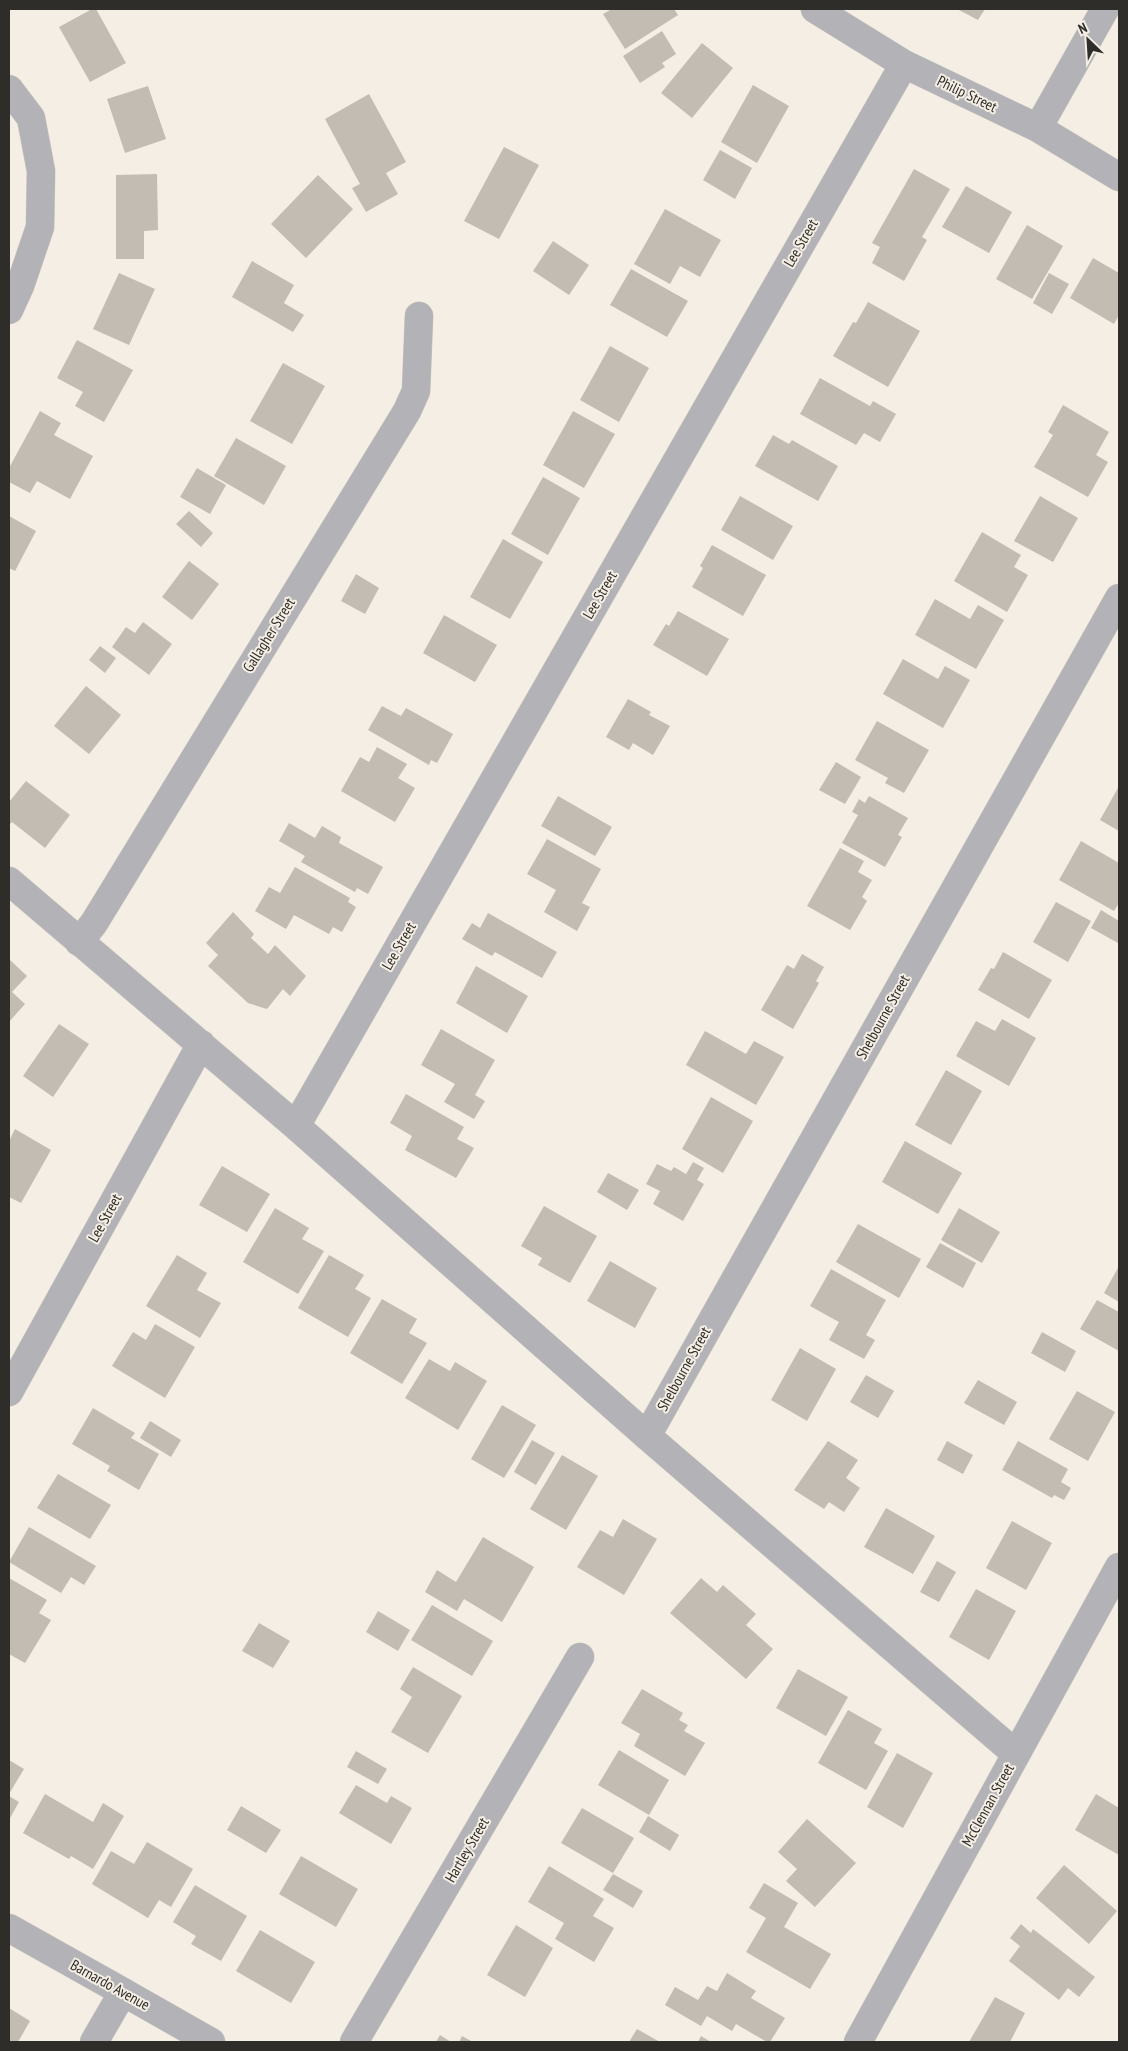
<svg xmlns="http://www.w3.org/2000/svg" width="1128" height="2051" viewBox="0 0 1128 2051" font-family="'PT Sans Narrow',sans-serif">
  <rect width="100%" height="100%" fill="#f4eee4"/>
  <path fill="#c2bcb2" d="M92,9H96L126,63L90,82L59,27Z
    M612,9H674L678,15L625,49L603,14Z
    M957,9H985L978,20Z
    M662,31L676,54L662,63L665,67L640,83L623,56Z
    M702,43L733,68L692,118L661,93Z
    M753,85L789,106L757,163L721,142Z
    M148,86L166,139L125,153L107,99Z
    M369,94L406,162L386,173L398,194L366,212L352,188L360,184L325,119Z
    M504,147L539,165L499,239L464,221Z
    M720,150L752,168L735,199L703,180Z
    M914,169L950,189L922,237L927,240L904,281L872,263L880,247L872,243Z
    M157,174L158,230L144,231V259H116V175Z
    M318,175L353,209L306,258L271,224Z
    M966,186L1012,212L989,253L942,227Z
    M665,209L721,240L700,277L680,266L670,284L634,264Z
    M1027,225L1063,246L1032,299L996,279Z
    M553,241L589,265L569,295L533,271Z
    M1093,258L1119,273V315L1114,324L1070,298Z
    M252,261L294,285L284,303L304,315L293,332L232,297Z
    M631,269L688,301L667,337L610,305Z
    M119,273L155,289L129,345L93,329Z
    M1049,273L1069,284L1052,314L1033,303Z
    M868,302L920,331L888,387L833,356L853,322L856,323Z
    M77,340L133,370L104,422L75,406L83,392L57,378Z
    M610,346L649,368L619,422L580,400Z
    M283,363L325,386L292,444L250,421Z
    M820,378L870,406L873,401L896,414L880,442L864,433L856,445L800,414Z
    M1063,405L1109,432L1096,455L1108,462L1088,497L1034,467L1053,435L1048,432Z
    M40,411L61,423L54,435L93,456L70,499L37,481L30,493L9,482V468Z
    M573,411L615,434L584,488L543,465Z
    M773,435L789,444L792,440L838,466L818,501L755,466Z
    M236,438L286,466L264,505L214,476Z
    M197,468L226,485L210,514L180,497Z
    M543,477L580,498L548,555L511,534Z
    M740,496L793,526L773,560L721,530Z
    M1040,496L1078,518L1053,562L1014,541Z
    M189,511L213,533L201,547L176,524Z
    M9,516L36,531L15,571L9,568Z
    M982,532L1021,555L1014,567L1028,575L1007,612L954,581Z
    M503,539L543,562L510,619L470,597Z
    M712,545L766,575L743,616L692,587L703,568L700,566Z
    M189,561L219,584L192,620L162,597Z
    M356,574L379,588L365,614L341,601Z
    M935,599L970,619L978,605L1004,620L976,669L915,635Z
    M678,611L729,639L707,676L653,645L666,624L669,626Z
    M444,615L497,645L475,682L423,653Z
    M143,622L172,644L149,675L112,647L126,627L135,633Z
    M100,646L116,658L105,673L89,660Z
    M903,659L938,679L945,666L970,680L943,728L883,694Z
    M86,686L121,715L89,754L54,726Z
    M628,699L651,712L649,715L670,726L653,755L633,743L629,750L606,737Z
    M382,706L401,716L406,708L453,734L437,763L431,760L429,765L368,730Z
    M877,721L929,750L904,793L885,783L888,778L855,760Z
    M377,747L407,764L398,778L415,788L395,822L341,791L360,757L369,762Z
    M836,762L861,777L845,804L819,790Z
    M26,781L70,815L45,848L12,822L9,825V802Z
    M1119,786V831L1100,820Z
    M558,796L612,827L595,856L541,826Z
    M869,796L908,818L898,835L902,837L885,867L842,843L858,815L852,812L859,799L865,803Z
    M289,823L315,838L322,826L341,837L339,843L383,867L368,894L357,888L355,892L301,862L305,856L279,841Z
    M547,839L601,869L582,903L590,907L577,931L544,912L556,890L527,874Z
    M1081,841L1119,863V903L1114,911L1059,880Z
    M840,848L864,861L858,872L872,880L862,897L867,901L850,930L807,906Z
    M295,867L350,898L348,902L356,907L342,932L333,927L329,934L294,915L286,929L255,911L269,887L280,893Z
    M1056,902L1091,921L1068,962L1033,942Z
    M1101,910L1119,921L1118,943L1091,928Z
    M233,912L254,934L251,938L268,954L275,945L306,976L290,996L283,989L267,1009L248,1003L208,966L218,955L206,943Z
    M488,913L557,952L542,978L495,952L492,956L462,939L472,923L480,928Z
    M1003,952L1052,980L1029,1019L978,990L991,968L994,969Z
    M802,954L824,967L816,981L819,983L793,1029L761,1010L787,965L794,969Z
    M9,959L27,976L12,992L25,1004L9,1022Z
    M476,966L528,996L507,1033L456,1003Z
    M1002,1019L1036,1038L1009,1086L956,1056L976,1021L995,1031Z
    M59,1024L89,1044L53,1097L23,1076Z
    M441,1029L495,1060L475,1095L485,1101L474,1119L444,1102L455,1084L421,1065Z
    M705,1031L746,1054L754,1041L784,1057L756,1105L686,1065Z
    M946,1070L982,1091L951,1145L915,1125Z
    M406,1094L464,1127L457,1139L474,1148L456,1178L405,1150L412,1136L390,1123Z
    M711,1097L753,1121L723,1173L682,1149Z
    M15,1129L51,1150L21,1203L9,1197V1141Z
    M905,1141L962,1173L938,1214L882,1182Z
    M693,1162L704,1168L697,1180L704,1184L683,1221L653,1204L660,1191L646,1184L657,1164L671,1171L674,1167L686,1174Z
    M222,1166L270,1194L247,1232L199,1205Z
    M608,1173L639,1190L627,1210L597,1192Z
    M544,1206L597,1236L570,1283L538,1265L542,1258L521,1246Z
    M275,1208L309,1228L302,1239L324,1251L298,1294L243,1262Z
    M959,1208L1000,1232L982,1263L941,1240Z
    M858,1224L921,1259L899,1298L836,1262Z
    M940,1243L976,1263L963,1288L926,1267Z
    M177,1255L207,1273L197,1290L221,1303L200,1338L146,1306Z
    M329,1255L364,1275L355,1289L371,1298L348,1337L298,1308Z
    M610,1261L657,1288L635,1328L587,1301Z
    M1119,1266V1302L1104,1293Z
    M831,1269L886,1300L866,1335L875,1340L864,1359L829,1340L839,1322L810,1306Z
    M382,1299L417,1319L409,1333L427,1343L402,1384L350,1353Z
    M1097,1300L1119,1312V1351L1080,1329Z
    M155,1324L195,1347L165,1398L112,1366L133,1332L146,1340Z
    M1042,1332L1076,1351L1065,1372L1031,1353Z
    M800,1348L836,1369L807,1421L771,1400Z
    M429,1359L450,1371L455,1362L487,1381L458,1430L405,1398Z
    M866,1375L894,1391L878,1418L850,1402Z
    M978,1380L1017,1402L1004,1425L964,1403Z
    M1077,1391L1115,1412L1088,1461L1049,1439Z
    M502,1405L536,1425L504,1478L471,1459Z
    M93,1408L135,1433L131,1438L159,1454L139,1490L107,1471L110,1466L72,1444Z
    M150,1421L181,1440L171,1457L140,1438Z
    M532,1440L555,1453L536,1485L514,1472Z
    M828,1441L858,1460L846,1478L860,1488L844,1512L829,1502L824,1509L794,1490Z
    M947,1441L973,1455L963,1474L937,1460Z
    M1018,1441L1068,1469L1061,1482L1071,1488L1064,1500L1054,1495L1052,1498L1002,1470Z
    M562,1455L598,1476L566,1530L530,1509Z
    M58,1474L111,1505L90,1539L37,1508Z
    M886,1508L935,1536L913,1574L864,1547Z
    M623,1519L657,1539L624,1595L577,1567L600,1530L613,1537Z
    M1012,1521L1052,1543L1026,1590L986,1568Z
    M29,1527L96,1566L84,1585L71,1577L61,1593L9,1562Z
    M483,1537L534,1567L502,1622L464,1599L457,1611L425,1592L437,1570L456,1582Z
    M937,1561L956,1572L939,1602L920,1592Z
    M9,1578L47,1600L39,1613L51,1620L25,1663L9,1654Z
    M701,1578L717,1592L723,1585L756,1614L746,1625L773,1649L746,1679L670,1613Z
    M976,1589L1016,1611L989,1660L949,1637Z
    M432,1605L493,1641L472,1676L411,1640Z
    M378,1611L410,1630L398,1651L366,1632Z
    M259,1623L290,1641L273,1668L242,1651Z
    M413,1667L462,1696L428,1753L391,1732L412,1697L400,1689Z
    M798,1669L848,1697L826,1736L776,1708Z
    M642,1689L683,1713L679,1720L688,1725L684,1731L705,1743L685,1776L634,1746L640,1734L621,1723Z
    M848,1710L882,1729L874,1743L888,1751L866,1790L818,1763Z
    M619,1750L669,1780L649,1815L598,1785Z
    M356,1751L387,1769L378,1784L347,1767Z
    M897,1753L933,1773L903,1828L867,1807Z
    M9,1760L24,1769L9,1794Z
    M356,1785L387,1803L391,1796L412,1808L391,1844L339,1813Z
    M45,1794L93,1822L103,1803L124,1816L93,1869L71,1856L69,1859L23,1833Z
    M1096,1794L1119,1808V1855L1075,1830Z
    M9,1796L19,1802L9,1820Z
    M241,1806L281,1830L266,1853L227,1830Z
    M582,1808L634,1838L613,1873L561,1843Z
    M648,1816L679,1835L670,1851L639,1832Z
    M807,1819L856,1863L815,1907L786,1881L797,1869L778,1852Z
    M147,1842L193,1869L171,1907L159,1900L148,1918L92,1884L111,1851L134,1864Z
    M301,1856L358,1889L336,1927L279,1894Z
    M1064,1865L1117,1911L1089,1944L1036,1898Z
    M549,1866L604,1899L593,1916L614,1928L594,1962L555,1939L564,1923L528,1902Z
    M613,1874L643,1891L633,1908L603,1890Z
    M764,1883L798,1903L784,1927L831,1954L810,1989L746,1952L766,1918L749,1908Z
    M195,1885L247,1916L221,1961L191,1944L196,1936L173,1922Z
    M1021,1924L1031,1933L1033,1929L1095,1977L1079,1997L1068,1988L1059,2000L1009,1961L1020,1946L1010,1938Z
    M516,1925L553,1948L525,1997L487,1975Z
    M260,1930L315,1962L291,2003L236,1971Z
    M727,1973L756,1991L751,1998L785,2018L770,2042H767L736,2024L732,2031L707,2016L701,2026L665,2005L675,1987L698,2000L707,1986L717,1991Z
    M995,1997L1025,2013L1010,2042H969Z
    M9,2008L30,2021L18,2042H9Z
    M637,2029L660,2042H629Z
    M440,2035L451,2042H436Z
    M462,2036L473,2042H459Z
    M701,2036L711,2042H698Z"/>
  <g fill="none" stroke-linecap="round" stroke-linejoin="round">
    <defs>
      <path id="minor" d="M815,9L904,64L1038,128L1119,177
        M9,89L31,118L41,171L40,227L20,286L9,310
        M1038,128L1105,9
        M9,881L296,1126L647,1436L1016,1754
        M79,942L94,923L407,411L416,391L419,316
        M296,1126L904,64
        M9,1392L201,1044
        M647,1436L1119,598
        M9,1928L123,1992
        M354,2042L580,1657"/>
      <path id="tertiary" d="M94,2042L123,1992L211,2042
        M858,2042L1119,1567"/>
    </defs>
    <use href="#minor" stroke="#d1cbc2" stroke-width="29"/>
    <use href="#tertiary" stroke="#d1cbc2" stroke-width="29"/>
    <use href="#minor" stroke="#b2b2b7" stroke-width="28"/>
    <use href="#tertiary" stroke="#b2b2b7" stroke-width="28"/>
  </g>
  <g text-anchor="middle" stroke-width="4" stroke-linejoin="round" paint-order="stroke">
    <g font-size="15" fill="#2f2d29" stroke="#f4eee4">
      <text transform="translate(967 94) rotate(26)" y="5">Philip Street</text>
      <text transform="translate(801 243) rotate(-60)" y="5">Lee Street</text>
      <text transform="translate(600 595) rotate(-60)" y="5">Lee Street</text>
      <text transform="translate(269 635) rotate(-58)" y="5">Gallagher Street</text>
      <text transform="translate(399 946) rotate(-60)" y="5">Lee Street</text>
      <text transform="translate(883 1017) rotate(-61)" y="5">Shelbourne Street</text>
      <text transform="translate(105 1218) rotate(-61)" y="5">Lee Street</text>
      <text transform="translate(684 1369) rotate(-61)" y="5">Shelbourne Street</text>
      <text transform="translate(988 1805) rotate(-61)" y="5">McClennan Street</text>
      <text transform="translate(467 1850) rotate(-60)" y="5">Hartley Street</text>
      <text transform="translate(110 1985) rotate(29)" y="5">Barnardo Avenue</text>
    </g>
  </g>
  <rect width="1128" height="2051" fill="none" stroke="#2f2d29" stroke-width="20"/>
  <g transform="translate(1088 40) rotate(335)" stroke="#f4eee4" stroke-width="4" paint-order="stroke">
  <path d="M0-4L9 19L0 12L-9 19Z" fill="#2f2d29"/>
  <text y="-8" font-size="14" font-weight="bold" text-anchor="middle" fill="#2f2d29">N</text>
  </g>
</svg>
